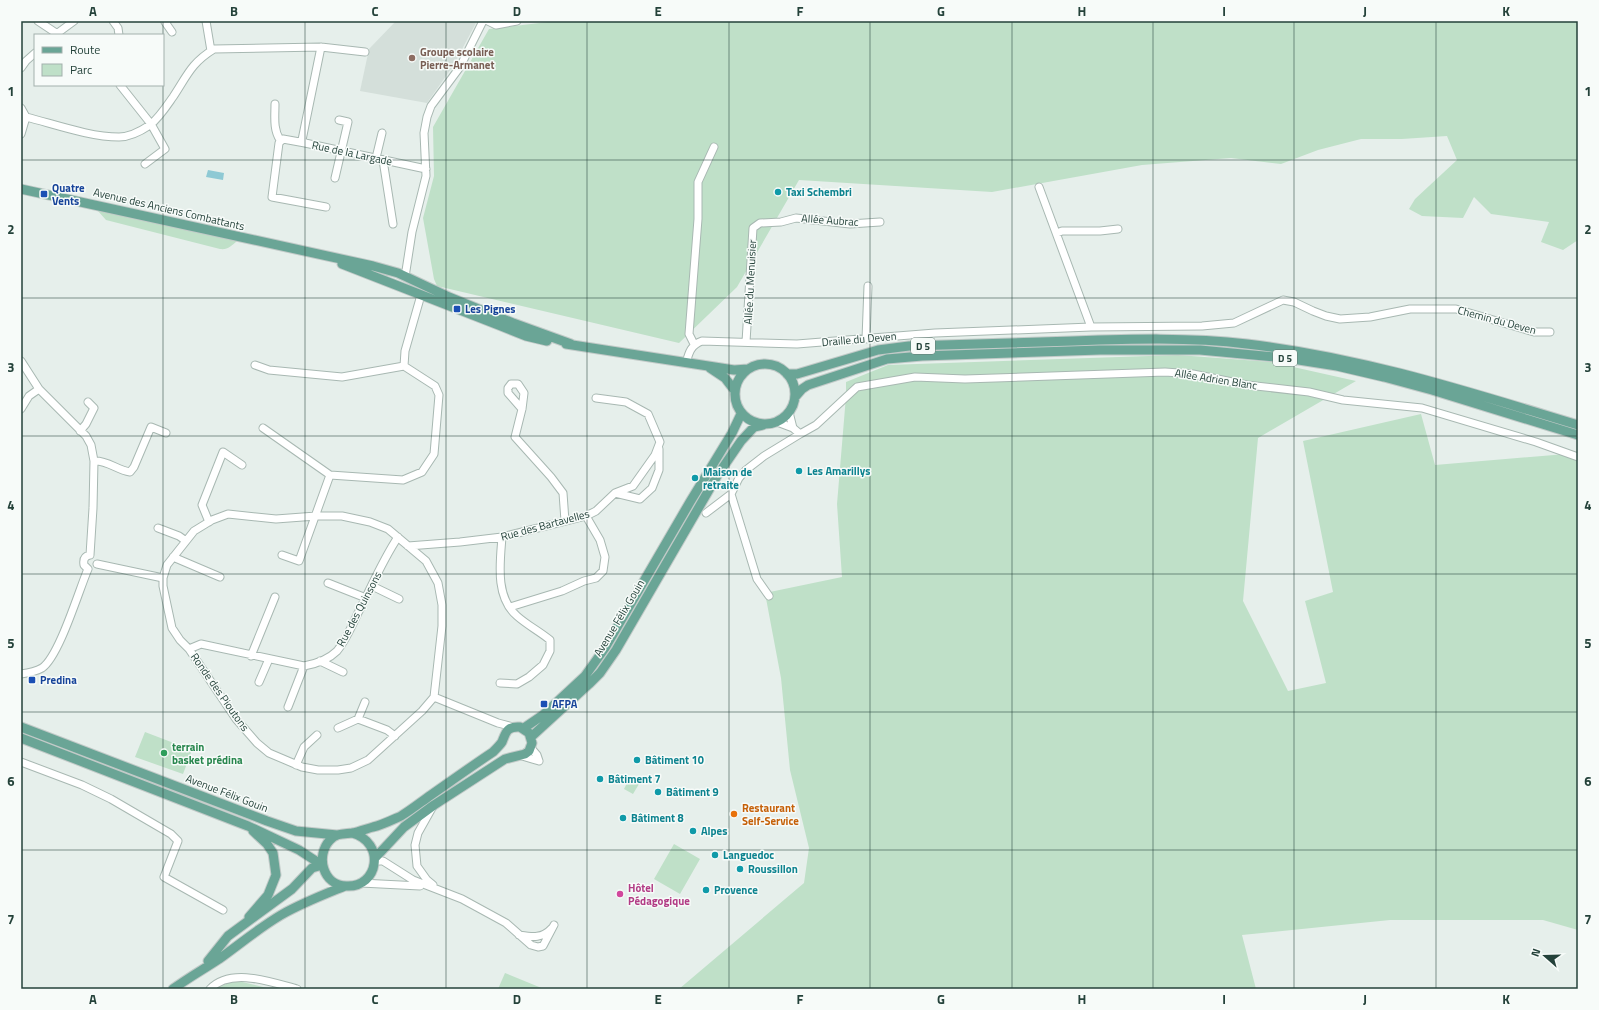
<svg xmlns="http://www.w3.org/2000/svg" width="1599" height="1010" viewBox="0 0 1599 1010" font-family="'Titillium Web',sans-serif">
  <rect width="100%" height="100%" fill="#e6efeb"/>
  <path fill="#d4dfda" d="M396,21H467L476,23L453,66L427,103L360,91L369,49Z"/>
  <path fill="#bfe0c8" d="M556,21H1578V240L1563,250L1541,242L1549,222L1491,214L1474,197L1463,218L1422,216L1409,209L1415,199L1457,160L1447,136L1402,139H1361L1318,150L1281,164L1231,158L1142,165L992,192L799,180L737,287L679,343L437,286L434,279L423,218L434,176L433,127L489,29Z
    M99,210L237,241C231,246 228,250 220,249L106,220L98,211Z
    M1178,355L1271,362L1356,381L1258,438L1243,601L1288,691L1326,683L1305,601L1333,592L1303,441L1421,414L1435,465L1578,453V930L1543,920H1390L1242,935L1256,989H679L804,883L809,848L790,770L781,678L765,593L842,577L837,504L846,396V382L888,365Z
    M145,732L192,750L183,774L135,757Z
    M629,779L639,784L633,794L624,789Z
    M674,844L700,859L680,894L654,879Z
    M505,973L544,989H498Z
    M234,980L271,989H216Z"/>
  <path fill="#8ec9d4" d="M208,170L224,173L223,180L206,177Z"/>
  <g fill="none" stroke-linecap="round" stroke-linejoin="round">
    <defs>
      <path id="minor" d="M38,21L56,33
        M113,21L118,28L119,35
        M167,21L165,22L172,32
        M206,21L211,51
        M488,21L496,25L517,21
        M55,35L74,21
        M321,47L302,140L305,143L426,169
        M21,68L26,61L35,53
        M120,85L151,124L165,149L145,164
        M275,104C275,117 273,129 280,140
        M21,108L26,117
        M26,117C54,124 90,137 119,137C130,137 141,131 150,125C159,118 166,107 173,97C187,76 191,63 214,49L321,47L365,52
        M21,134L26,117
        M305,143L283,139L279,143L272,197L326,207
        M376,158L382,133
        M383,160L393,224
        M335,178L348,122L339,120
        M1039,187L1091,327
        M1057,233L1062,231H1100L1118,229
        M405,277L412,232L426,176L424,133L427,117L431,106L460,67L483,21
        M866,339L868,286
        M746,342L753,228L760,223L781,222L796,218L850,224L880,222
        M694,344L689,334L698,219V182L714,147
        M21,361L39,389L86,436L91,445L94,461L93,508L90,555
        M686,363C689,352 691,345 702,341L797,344L935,333L1091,327L1202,326L1234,323L1283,300L1294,302L1313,311L1326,316L1340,319L1370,317L1410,309H1456L1534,332H1550
        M255,365L269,370L342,377L404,366
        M21,409L29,396L39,389
        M522,409L508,393V388L511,384H518L524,393L522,409L515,437L551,477L563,493L565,521
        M789,412L793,428
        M777,422L793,428L800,434L816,425L857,387L915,377L965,379L1165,372L1193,374L1247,385L1309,392L1343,400L1422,408L1536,442L1578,457
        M263,428L330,475L403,480L422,472L434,454L439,395L435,386L404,366L405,351L421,295
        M80,431L86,424L94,408L88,402
        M94,461C107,460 117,470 130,472L134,467L151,427L166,433
        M615,493L640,499L652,488L659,470V449
        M731,494L757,579L769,596
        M706,513L731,494L739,478L746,470L764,456L800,434
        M228,514L276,519L316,516H342L370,522L388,529L426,561L438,583L442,605V626L434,697L422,711L368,760L351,768L338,770H318L302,767L269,753L257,743L236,719L189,649L180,640L172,628L163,586V578L167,565L194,531L212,520Z
        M209,522L202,505L223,452L242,465
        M158,528L179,536L186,541
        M408,546L460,542L502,537L586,516L596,511L615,493L633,486L655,455L660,442L648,414L626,402L596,398
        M282,555L299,561L330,475
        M173,557L220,577
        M97,564L163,578
        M88,569L84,565C83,559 85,556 90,555
        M328,583L366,598
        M372,586L399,599
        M510,607L562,591L584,581L596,578L603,571L605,557L600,540L586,516
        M189,649L201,644L304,666C315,664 329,659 337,651C346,640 352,626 358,613C371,588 382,561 398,537
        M251,656L275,597
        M320,661L343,672
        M21,674C28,673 35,672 42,668C59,657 79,590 88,569
        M259,682L269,659
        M500,683L517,684L529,677L543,665L550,651V640C539,631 527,625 517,616C495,597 500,563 502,537
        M434,697L498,723L513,727
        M365,702L358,719L387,730L395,736
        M288,707L304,666
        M338,728L358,719
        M531,748L537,755L539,761
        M522,756L539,761
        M21,762L82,785L111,799L171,834L178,841L164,877L223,910
        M296,765L304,747L317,735
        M432,808L418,833L415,845L417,866L427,880L433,885
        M375,861H383L413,880L462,899L506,923L531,945L538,947L543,946L554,925
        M361,883L420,886
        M519,935C532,937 542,939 552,928
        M210,989C231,967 271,982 297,989"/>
      <path id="major" d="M21,189L373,266L398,273L449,297L513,323L571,344
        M342,264L501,326L526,336L547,341
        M566,344L734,370L748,369
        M735 394a30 30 0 1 1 60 0a30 30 0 1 1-60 0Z
        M710,368L725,378L735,391
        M787,374H797L878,350L909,346C963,344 1018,343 1073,341C1131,339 1189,337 1247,344C1361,357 1469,392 1578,425
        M795,397L802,389L808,385L887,359L922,356L1100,350H1200L1286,358L1337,366L1384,377L1432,390L1578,435
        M21,727L267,821L296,831L337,835
        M524,728L543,715L585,676L605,648L690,502L732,433L741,414
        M531,737L589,684L600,673L616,650L717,476L741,441L754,427L763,425
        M21,738L248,826L299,850L322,865
        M352,833C386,842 379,888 346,886C323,885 315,856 330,840C336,833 344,834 352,833C358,832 366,829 373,827C382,825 392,820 401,816C411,810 421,802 431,795C451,781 472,766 493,752C496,749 500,745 502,742C506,732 507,726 520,727L529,733L532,743L529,751L525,754L505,759L434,805L404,827L375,858
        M249,917L268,895L276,875L273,853L267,844L253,831
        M208,961L228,936L292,889L312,868L322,865
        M173,989C188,978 204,969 219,959C240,944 259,928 281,915C302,903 323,895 345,886"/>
    </defs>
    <use href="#minor" stroke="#a8b8b2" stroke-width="9"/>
    <use href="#major" stroke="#c2cac8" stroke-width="11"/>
    <use href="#minor" stroke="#fff" stroke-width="7"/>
    <use href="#major" stroke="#6aa596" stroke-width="9"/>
  </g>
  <path fill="none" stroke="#24423a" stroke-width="1" stroke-opacity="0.55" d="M163,21V989M305,21V989M446,21V989M587,21V989M729,21V989M870,21V989M1012,21V989M1153,21V989M1294,21V989M1436,21V989M21,160H1578M21,298H1578M21,436H1578M21,574H1578M21,712H1578M21,850H1578"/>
  <circle fill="#8d6e63" stroke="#f7fbf9" stroke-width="1.5" cx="412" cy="58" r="4"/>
  <g fill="#0f9aa8" stroke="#f7fbf9" stroke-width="1.5">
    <circle cx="778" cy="192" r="4"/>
    <circle cx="799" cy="471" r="4"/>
    <circle cx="695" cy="478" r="4"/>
    <circle cx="637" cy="760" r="4"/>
    <circle cx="600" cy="779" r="4"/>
    <circle cx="658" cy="792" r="4"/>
    <circle cx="623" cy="818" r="4"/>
    <circle cx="693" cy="831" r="4"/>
    <circle cx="715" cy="855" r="4"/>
    <circle cx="740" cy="869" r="4"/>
    <circle cx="706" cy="890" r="4"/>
  </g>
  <g fill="#1a4fb4" stroke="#f7fbf9" stroke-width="1.5">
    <rect x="40" y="190" width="8" height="8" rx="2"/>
    <rect x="453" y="305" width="8" height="8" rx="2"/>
    <rect x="28" y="676" width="8" height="8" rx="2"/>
    <rect x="540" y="700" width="8" height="8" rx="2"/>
  </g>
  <circle fill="#2e9e5b" stroke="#f7fbf9" stroke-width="1.5" cx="164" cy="753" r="4"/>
  <circle fill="#e8710a" stroke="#f7fbf9" stroke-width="1.5" cx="734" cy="814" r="4"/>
  <circle fill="#d1479c" stroke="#f7fbf9" stroke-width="1.5" cx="620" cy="894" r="4"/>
  <g text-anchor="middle" stroke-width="3" stroke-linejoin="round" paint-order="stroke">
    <g fill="#f7fbf9" stroke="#637a73" stroke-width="1">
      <rect x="911" y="338" width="24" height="16" rx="3"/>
      <rect x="1273" y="350" width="24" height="16" rx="3"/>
    </g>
    <g font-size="10" font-weight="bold" fill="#24423a">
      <text x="923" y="350">D 5</text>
      <text x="1285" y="362">D 5</text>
    </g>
    <g font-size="11" font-weight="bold" fill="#785e54" stroke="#f7fbf9" text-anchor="start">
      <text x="420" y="56">Groupe scolaire<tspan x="420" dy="13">Pierre-Armanet</tspan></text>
    </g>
    <g font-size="11" fill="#24423a" stroke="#f7fbf9">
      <text transform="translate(352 153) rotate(12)" y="4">Rue de la Largade</text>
      <text transform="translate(169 209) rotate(13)" y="4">Avenue des Anciens Combattants</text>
      <text transform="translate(830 220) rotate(4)" y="4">Allée Aubrac</text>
      <text transform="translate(750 282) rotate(-87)" y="4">Allée du Menuisier</text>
      <text transform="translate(1497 320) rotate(15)" y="4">Chemin du Deven</text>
      <text transform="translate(859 339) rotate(-5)" y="4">Draille du Deven</text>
      <text transform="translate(1216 379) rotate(9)" y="4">Allée Adrien Blanc</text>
      <text transform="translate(545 525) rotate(-15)" y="4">Rue des Bartavelles</text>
      <text transform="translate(359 609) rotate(-62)" y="4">Rue des Quinsons</text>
      <text transform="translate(619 618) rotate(-59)" y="4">Avenue Félix Gouin</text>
      <text transform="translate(220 692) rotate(55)" y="4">Ronde des Pioutons</text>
      <text transform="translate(227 793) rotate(21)" y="4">Avenue Félix Gouin</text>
    </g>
    <g font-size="11" font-weight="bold" fill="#164399" stroke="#f7fbf9" text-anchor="start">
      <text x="52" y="192">Quatre<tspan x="52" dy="13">Vents</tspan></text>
      <text x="465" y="313">Les Pignes</text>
      <text x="40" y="684">Predina</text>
      <text x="552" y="708">AFPA</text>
    </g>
    <g font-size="11" font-weight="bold" fill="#0d838f" stroke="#f7fbf9" text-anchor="start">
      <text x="786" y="196">Taxi Schembri</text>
      <text x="807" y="475">Les Amarillys</text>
      <text x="703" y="476">Maison de<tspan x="703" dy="13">retraite</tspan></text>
      <text x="645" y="764">Bâtiment 10</text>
      <text x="608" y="783">Bâtiment 7</text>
      <text x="666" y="796">Bâtiment 9</text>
      <text x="631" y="822">Bâtiment 8</text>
      <text x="701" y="835">Alpes</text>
      <text x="723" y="859">Languedoc</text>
      <text x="748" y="873">Roussillon</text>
      <text x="714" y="894">Provence</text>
    </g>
    <g font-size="11" font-weight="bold" fill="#27864d" stroke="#f7fbf9" text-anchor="start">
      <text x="172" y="751">terrain<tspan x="172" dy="13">basket prédina</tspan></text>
    </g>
    <g font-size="11" font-weight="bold" fill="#c56008" stroke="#f7fbf9" text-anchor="start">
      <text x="742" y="812">Restaurant<tspan x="742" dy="13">Self-Service</tspan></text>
    </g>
    <g font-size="11" font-weight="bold" fill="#b23c85" stroke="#f7fbf9" text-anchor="start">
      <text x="628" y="892">Hôtel<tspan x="628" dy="13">Pédagogique</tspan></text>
    </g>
  </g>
  <rect width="1599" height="1010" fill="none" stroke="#f7fbf9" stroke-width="44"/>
  <rect x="34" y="34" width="130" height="52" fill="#f7fbf9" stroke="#a3b1ad"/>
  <rect x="42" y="47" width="20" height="6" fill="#6aa596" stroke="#a3b1ad"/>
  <text x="70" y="54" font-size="12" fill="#24423a">Route</text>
  <rect x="42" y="64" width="20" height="12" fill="#bfe0c8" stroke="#a3b1ad"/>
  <text x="70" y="74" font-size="12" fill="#24423a">Parc</text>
  <g transform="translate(1545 956) rotate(290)" stroke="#f7fbf9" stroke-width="3" paint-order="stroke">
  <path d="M0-3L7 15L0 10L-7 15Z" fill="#24423a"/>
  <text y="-6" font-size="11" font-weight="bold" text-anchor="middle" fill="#24423a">N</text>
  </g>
  <rect x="22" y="22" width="1555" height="966" fill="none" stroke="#24423a" stroke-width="1.5"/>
  <g font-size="13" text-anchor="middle" font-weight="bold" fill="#24423a">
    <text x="93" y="16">A</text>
    <text x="234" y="16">B</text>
    <text x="375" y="16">C</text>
    <text x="517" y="16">D</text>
    <text x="658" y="16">E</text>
    <text x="800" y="16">F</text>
    <text x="941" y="16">G</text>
    <text x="1082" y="16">H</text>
    <text x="1224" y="16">I</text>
    <text x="1365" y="16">J</text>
    <text x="1506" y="16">K</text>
    <text x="11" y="96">1</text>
    <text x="1588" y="96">1</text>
    <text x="11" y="234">2</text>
    <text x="1588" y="234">2</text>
    <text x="11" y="372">3</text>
    <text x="1588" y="372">3</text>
    <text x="11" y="510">4</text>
    <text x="1588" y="510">4</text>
    <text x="11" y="648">5</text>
    <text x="1588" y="648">5</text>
    <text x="11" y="786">6</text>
    <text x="1588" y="786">6</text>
    <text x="11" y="924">7</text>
    <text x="1588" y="924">7</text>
    <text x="93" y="1004">A</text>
    <text x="234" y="1004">B</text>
    <text x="375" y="1004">C</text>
    <text x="517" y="1004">D</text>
    <text x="658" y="1004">E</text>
    <text x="800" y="1004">F</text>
    <text x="941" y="1004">G</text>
    <text x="1082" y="1004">H</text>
    <text x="1224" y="1004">I</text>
    <text x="1365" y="1004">J</text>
    <text x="1506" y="1004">K</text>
  </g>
</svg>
